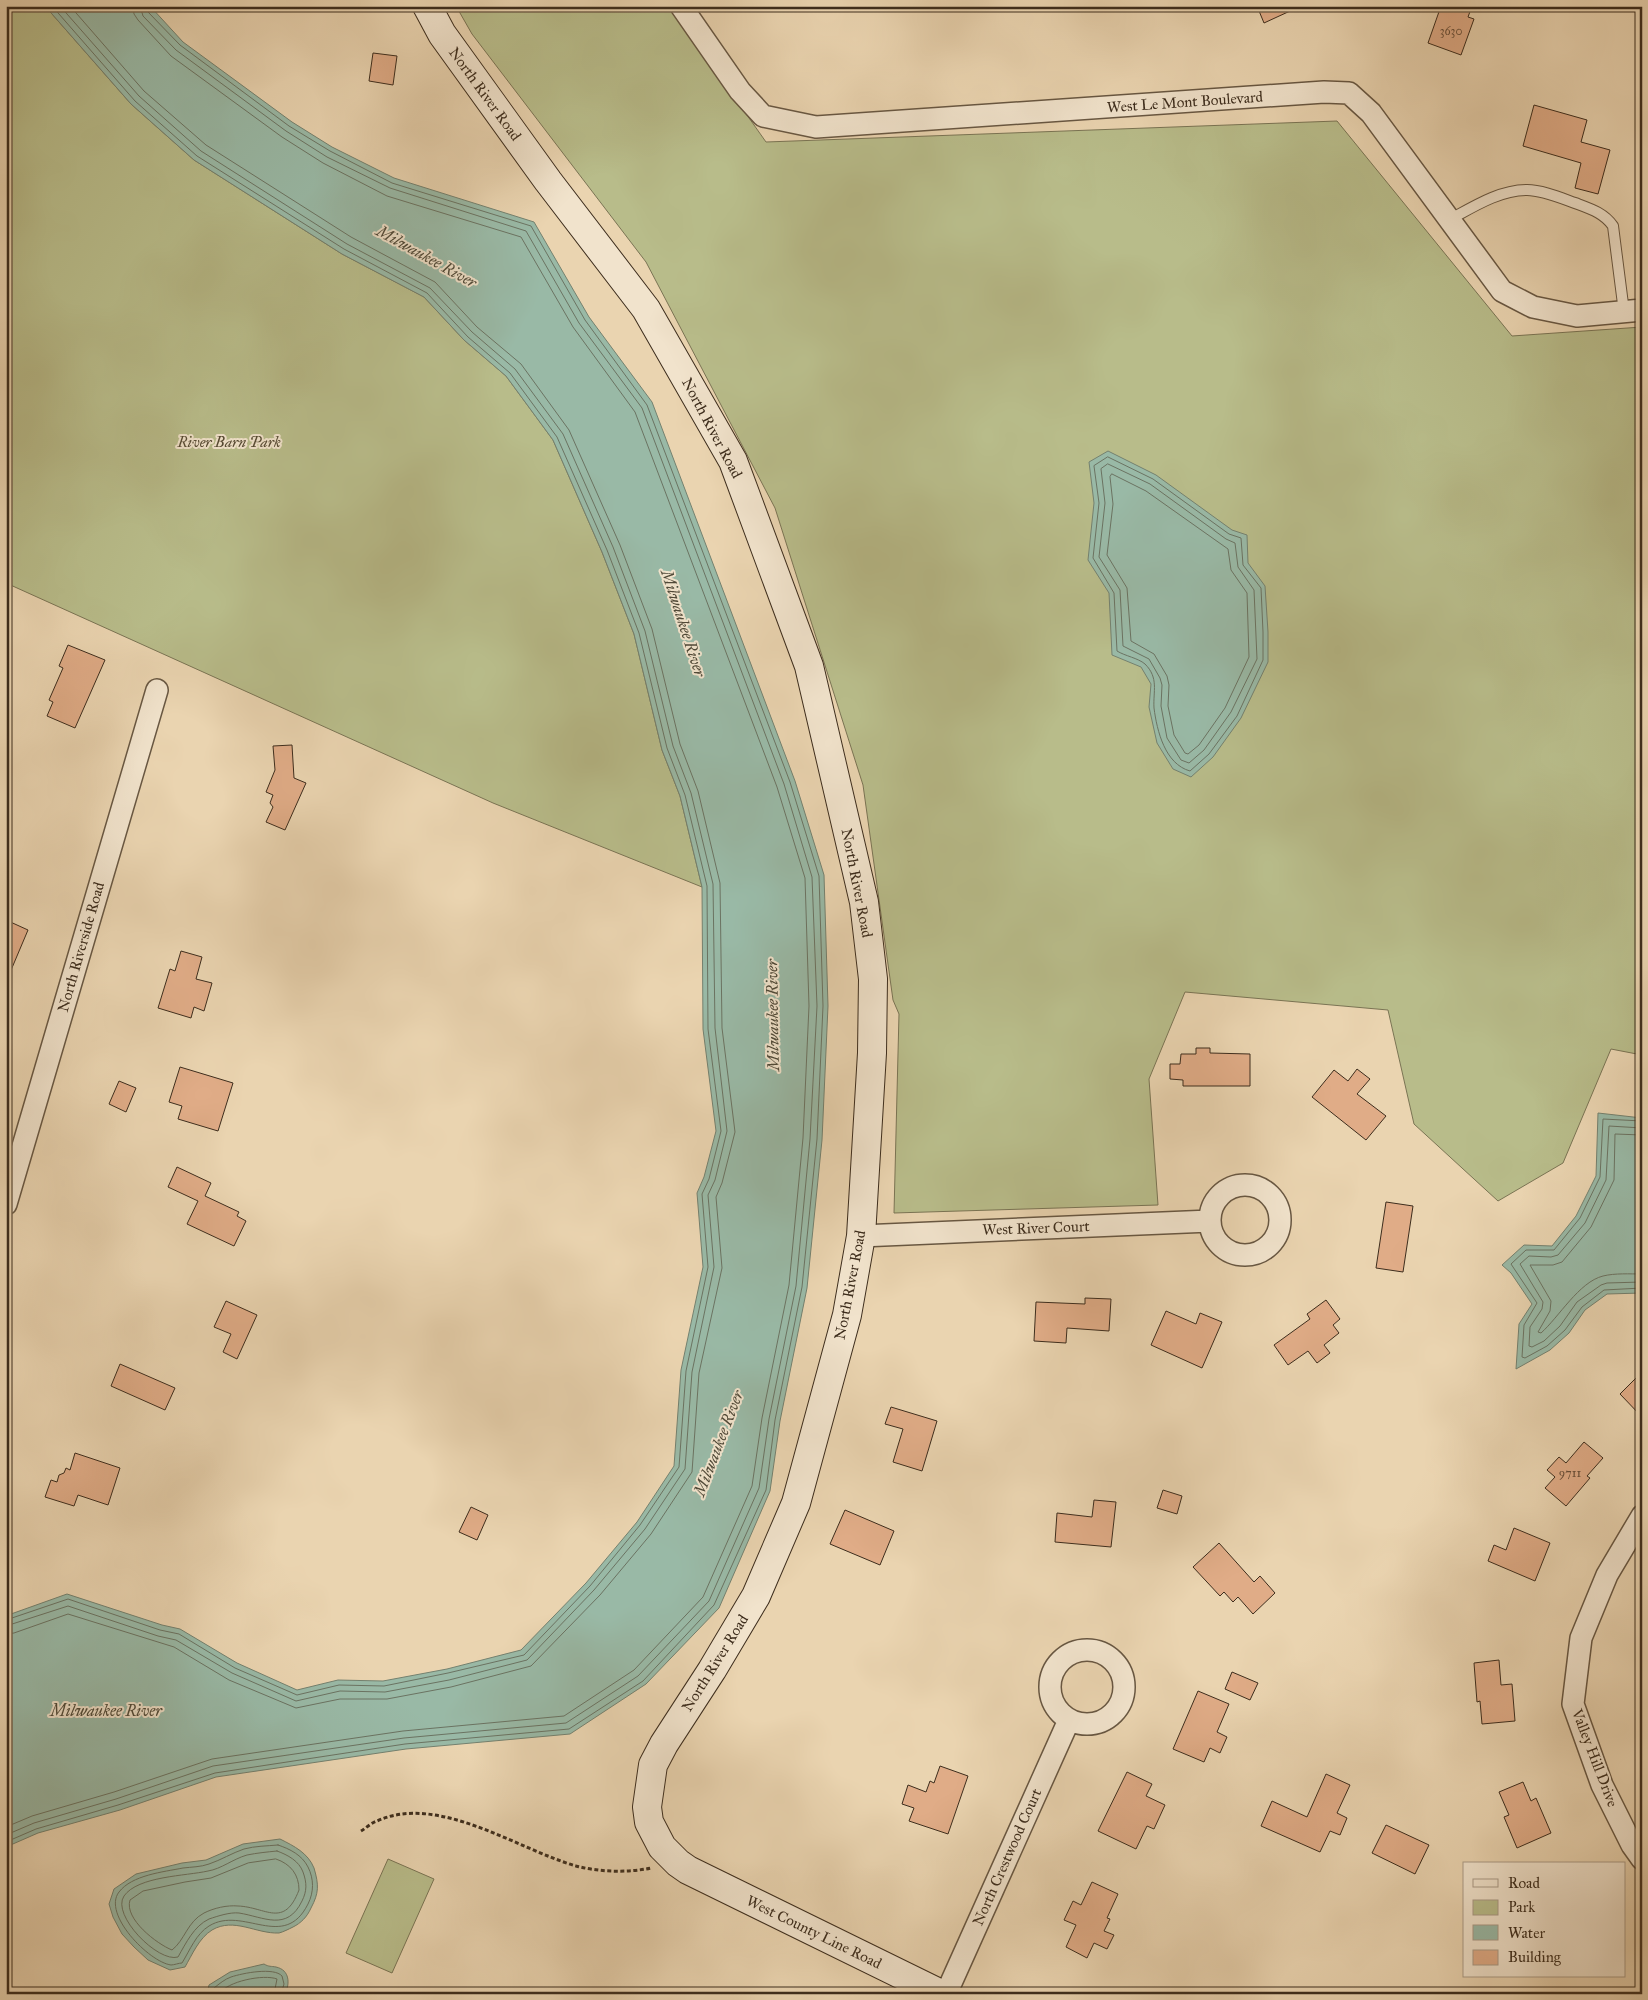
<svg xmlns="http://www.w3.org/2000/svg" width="1648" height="2000" viewBox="0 0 1648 2000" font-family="'IM FELL Great Primer',serif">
  <rect width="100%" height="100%" fill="#ead4b0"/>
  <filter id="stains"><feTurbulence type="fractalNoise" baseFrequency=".004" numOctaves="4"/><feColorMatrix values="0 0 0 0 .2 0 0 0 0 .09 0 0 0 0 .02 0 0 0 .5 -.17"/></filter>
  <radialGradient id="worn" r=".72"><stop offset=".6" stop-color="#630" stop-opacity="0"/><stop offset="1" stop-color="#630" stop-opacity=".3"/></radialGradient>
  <path fill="#b8bc8a" stroke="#7a7454" d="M6,6H45L131,104L194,160L342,254L424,297L464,340L506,376L553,440L602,552L634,634L662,750L680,796L702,887L493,803L6,583Z
    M456,6H670L766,142L1337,121L1512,336L1642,327V1055L1611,1049L1563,1163L1498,1201L1414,1124L1388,1010L1185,992L1149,1079L1158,1205L894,1213L899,1014L893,1000L863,785L775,508L646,262L472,34Z
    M388,1859L434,1879L392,1973L346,1953Z"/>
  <path fill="#99b9a6" stroke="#74816f" d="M45,6H150L183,42L292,122L332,147L394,178L534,222L589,317L652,402L795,781L824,875L828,1006L822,1140L807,1288L780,1421L770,1491L719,1608L646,1684L570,1734L406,1749L216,1777L120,1810L38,1833L6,1847V1616L11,1614L67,1594L162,1625L180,1629L237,1663L297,1690L338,1680L383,1681L447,1669L521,1650L586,1583L637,1522L674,1466L681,1370L703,1267L697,1193L704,1177L716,1131L703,1029L702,887L680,796L662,750L634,634L602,552L553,440L506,376L464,340L424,297L342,254L194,160L131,104Z
    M1108,451L1156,475L1232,530L1247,535L1248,563L1265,586L1268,632V662L1241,718L1213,757L1191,777L1173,769L1157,743L1149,707L1151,684L1141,667L1112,655L1109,593L1088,560L1094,503L1089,462Z
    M1598,1113L1642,1118V1293L1607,1294L1585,1310L1569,1333L1550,1350L1516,1369L1519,1324L1532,1304L1511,1273L1502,1265L1524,1245L1552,1246L1576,1216L1596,1176Z
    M280,1839C294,1846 308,1853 314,1868C319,1885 319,1893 311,1908C307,1917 301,1923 293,1927C289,1929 283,1932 279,1933C256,1934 234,1917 212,1930C199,1938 192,1955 185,1967L170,1970L148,1960L134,1947L122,1934L113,1917L109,1904L114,1889L136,1874L182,1863L206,1860L243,1844Z
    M264,1964C269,1967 271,1966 276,1967C290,1970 290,1984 285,1994H207L209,1985L230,1972Z"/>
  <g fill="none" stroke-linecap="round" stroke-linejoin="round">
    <path stroke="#6b7362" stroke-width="1" d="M1108,457L1153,479L1229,534L1241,538L1243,565L1261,588L1263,632V660L1237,716L1209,754L1190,771C1165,764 1157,731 1154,708C1153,691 1159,678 1145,664C1138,658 1125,656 1117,651L1114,593L1093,558L1099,503L1094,466Z
      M1108,464L1150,484L1226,539L1235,543L1238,567L1254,590L1257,659L1231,712L1204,750L1189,763L1181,760L1167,738L1161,706L1162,685L1160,678L1149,659L1123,646L1120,590L1099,557L1105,503L1101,469Z
      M1112,474L1146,491L1228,549L1231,570L1247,593L1249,657L1225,708L1199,745L1188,754L1185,753L1174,735L1168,706L1169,685L1167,676L1154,654L1131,641L1127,588L1107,555L1113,504L1110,477Z
      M1642,1121L1603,1119L1600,1177L1580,1218L1554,1250H1526L1511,1264L1537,1303L1524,1325L1522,1357L1525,1358L1547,1346L1565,1330L1582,1307L1604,1290L1642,1288
      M1642,1128L1609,1126L1606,1180L1585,1223L1558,1255L1551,1257L1529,1256L1520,1264L1543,1302L1542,1309L1530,1327L1529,1346L1532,1347L1544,1341L1560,1326L1577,1302L1601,1285L1607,1283L1642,1282
      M1642,1135L1615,1134L1614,1180L1591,1227L1562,1262L1553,1265H1530L1551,1301L1550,1311L1538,1332L1541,1333C1559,1317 1579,1282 1603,1276C1615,1273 1630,1274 1642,1274
      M6,1620L68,1599L160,1630L179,1634L235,1668L297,1695L339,1685L384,1686L448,1673L524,1655L590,1586L640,1525L679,1467L686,1371L708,1267L702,1194L709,1179L721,1131L708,1029L707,886L685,795L667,748L639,633L607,550L557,437L510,373L468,337L427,293L344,249L197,156L135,101L52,6
      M6,1626L68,1606L158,1636L176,1640L232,1673L296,1701L340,1691L385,1692L449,1680L527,1660L594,1590L645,1529L685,1469L692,1372L714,1267L708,1195L715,1180L727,1131L715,1028L713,884L691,793L673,746L645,631L613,547L563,434L515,369L472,332L430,288L347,244L201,151L139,96L60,6
      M6,1634L14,1633L68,1614L174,1647L229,1680L296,1708L340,1699H387L451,1687L531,1666L600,1595L651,1534L692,1472L699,1373L722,1268L716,1197L722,1183L735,1132L722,1028L720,883L698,791L680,744L652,629L620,545L569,430L521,364L477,327L435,282L351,237L206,145L144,91L70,6
      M6,1827L32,1816L114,1792L212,1759L403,1731L564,1716L634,1670L703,1597L752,1486L762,1418L789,1285L803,1138L809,1006L805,878L777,787L635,412L573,327L521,237L387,196L323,163L282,137L171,56L138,20L134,14L133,6
      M6,1835L34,1823L116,1799L213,1766L404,1738L566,1723L638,1676L709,1601L759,1488L769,1419L796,1286L810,1139L817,1006L812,877L784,784L642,408L579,323L526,231L390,188L327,157L286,131L176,50L143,16L140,6
      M6,1842L36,1829L118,1805L215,1773L405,1744L569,1729L643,1681L714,1605L766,1490L775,1420L802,1287L817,1139L823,1006L819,876L790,782L647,405L585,320L531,226L392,183L330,151L289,126L180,45L148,12L147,6
      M278,1845C290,1849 302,1855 308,1867C314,1879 314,1892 308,1904C284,1952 243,1905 209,1926C196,1934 190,1950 182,1963C179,1963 174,1965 171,1965C149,1962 102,1914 119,1892C132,1875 163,1872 183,1868C191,1867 201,1867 209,1864C221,1860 232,1853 244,1849C255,1846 267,1846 278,1845Z
      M277,1851C288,1855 299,1861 303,1872C307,1883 307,1891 302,1901C287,1932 264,1917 239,1913C230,1912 218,1916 209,1919C194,1926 186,1943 178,1957C158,1963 111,1915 124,1896C138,1876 186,1876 208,1871C221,1869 233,1859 247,1855C257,1853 267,1852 277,1851Z
      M276,1859C291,1864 299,1875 299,1890C284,1929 266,1907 238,1906C227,1905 214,1908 204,1913C187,1922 185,1940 172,1950C157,1944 124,1919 130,1900L143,1891L185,1882L211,1878L248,1863Z
      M212,1994L214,1988C219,1984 225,1979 231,1977C243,1973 274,1967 282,1976L284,1984L281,1994
      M219,1994C227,1981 264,1974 277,1979L274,1994"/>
  </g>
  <path fill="#e0ac87" stroke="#3d2d1d" d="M1257,6H1301L1264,23Z
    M1441,6H1472L1468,17L1474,19L1461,55L1428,43Z
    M373,53L397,56L393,85L369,81Z
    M1534,105L1587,120L1581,142L1610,150L1598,194L1575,188L1581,163L1523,146Z
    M68,645L105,660L75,728L47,716L53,702L49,700L63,668L59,666Z
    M292,745L294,778L306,783L285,830L266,822L273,807L270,803L273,795L266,792L275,770L273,746Z
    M6,920L28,930L6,982Z
    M181,951L202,957L196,979L212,983L204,1011L194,1007L191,1018L158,1008L170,969L175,971Z
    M1196,1048H1210V1053L1250,1054V1086H1183V1080L1170,1079V1064H1180L1181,1054H1196Z
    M180,1067L233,1083L218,1131L178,1119L182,1106L169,1102Z
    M1357,1069L1370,1079L1357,1094L1386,1116L1366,1140L1312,1097L1334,1070L1348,1081Z
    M119,1081L136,1088L126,1112L109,1104Z
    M177,1167L211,1183L205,1196L239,1212L237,1216L246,1221L234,1246L187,1224L198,1201L168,1187Z
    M1386,1202L1413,1206L1403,1272L1376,1268Z
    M1085,1298L1111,1299L1109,1331L1067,1328L1066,1343L1034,1341L1036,1302L1085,1304Z
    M1326,1300L1340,1319L1333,1325L1339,1333L1324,1345L1330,1353L1317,1363L1308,1351L1288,1365L1274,1345L1310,1319L1307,1314Z
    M226,1301L257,1315L237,1359L223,1352L231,1334L214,1327Z
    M1166,1311L1196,1324L1200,1313L1222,1322L1202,1368L1151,1345Z
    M120,1364L175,1388L165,1410L111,1386Z
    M1642,1372V1417L1620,1394Z
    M891,1407L937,1421L922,1471L893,1462L903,1429L885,1424Z
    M1584,1442L1603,1458L1587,1476L1590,1478L1566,1506L1545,1488L1555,1477L1547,1470L1559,1457L1566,1463Z
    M75,1453L120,1468L108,1505L78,1495L74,1506L45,1497L51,1480L57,1482L59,1475L64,1473L66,1468L70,1470Z
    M1163,1490L1182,1496L1177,1514L1157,1508Z
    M1094,1500L1116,1502L1111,1547L1055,1542L1057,1513L1092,1517Z
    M471,1507L488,1515L477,1540L459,1532Z
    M845,1510L894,1531L880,1565L830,1544Z
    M1514,1528L1550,1543L1535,1581L1488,1561L1494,1545L1506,1550Z
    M1219,1543L1254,1582L1260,1576L1275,1593L1253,1614L1238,1597L1233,1602L1224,1592L1220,1596L1193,1567Z
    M1499,1660L1501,1685L1512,1684L1515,1721L1482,1724L1480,1701L1477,1702L1474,1663Z
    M1232,1672L1258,1683L1250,1700L1225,1689Z
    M1198,1691L1229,1704L1217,1732L1227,1737L1220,1753L1210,1748L1204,1762L1173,1749Z
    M940,1766L968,1776L948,1834L909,1821L914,1808L902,1804L908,1785L926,1792L930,1781L934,1783Z
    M1127,1772L1152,1784L1146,1796L1165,1805L1154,1829L1147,1826L1136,1849L1098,1831Z
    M1326,1774L1350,1785L1337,1813L1347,1818L1340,1835L1330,1831L1320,1852L1261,1826L1272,1801L1307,1817Z
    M1523,1782L1531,1801L1536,1798L1551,1833L1517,1848L1504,1817L1509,1815L1499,1792Z
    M1386,1825L1429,1845L1415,1874L1372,1853Z
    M1092,1882L1118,1894L1107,1918L1110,1919L1104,1931L1114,1935L1107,1949L1094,1943L1087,1958L1066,1947L1076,1925L1064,1920L1073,1901L1081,1905Z"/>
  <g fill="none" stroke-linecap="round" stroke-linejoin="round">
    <defs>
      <path id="lane" d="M1449,220C1473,207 1499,190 1527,190C1542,190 1561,198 1575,203C1591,209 1604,213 1613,226L1624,312"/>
      <path id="street" d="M681,6L740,91L763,116L816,127L1324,92L1349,93L1371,113L1502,291L1533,307L1577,316L1642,310
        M1210 1220a35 35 0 1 1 70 0a35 35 0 1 1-70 0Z
        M6,1204L157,690
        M861,1236L1210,1221
        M1642,1516L1607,1575L1581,1638L1573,1704L1602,1785L1632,1845L1642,1859
        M1050 1687a37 37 0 1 1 74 0a37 37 0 1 1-74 0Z
        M946,1994L1069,1720"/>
      <path id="secondary" d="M427,6L442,34L548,181L646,309L733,461L809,666L864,902L873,979L872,1053L861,1236L847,1315L796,1503L756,1596L712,1670L664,1744L653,1765L647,1807L649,1822L662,1847L678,1863L688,1870L941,1994"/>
    </defs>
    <use href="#lane" stroke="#685742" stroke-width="12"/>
    <use href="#street" stroke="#685742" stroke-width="24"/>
    <use href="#secondary" stroke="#3d2d1d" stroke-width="30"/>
    <path stroke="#3d2d1d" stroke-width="3" stroke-dasharray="4 2.5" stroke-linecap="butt" d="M361,1831C366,1828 371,1823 377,1821C438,1793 517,1849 576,1866C599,1872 627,1873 651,1868"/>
    <use href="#lane" stroke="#f1e3cc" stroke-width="10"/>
    <use href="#street" stroke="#f1e3cc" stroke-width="21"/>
    <use href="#secondary" stroke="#f1e3cc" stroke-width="28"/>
  </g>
  <g text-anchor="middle" stroke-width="4" stroke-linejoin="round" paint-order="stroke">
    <g font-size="12" fill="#664d38">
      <text x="1451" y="35">3630</text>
      <text x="1570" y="1477">9711</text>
    </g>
    <g font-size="15" fill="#3d2d1d" stroke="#f1e3cc">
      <text transform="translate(485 94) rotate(54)" y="5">North River Road</text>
      <text transform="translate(1185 102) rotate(-4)" y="5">West Le Mont Boulevard</text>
      <text transform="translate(712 428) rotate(62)" y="5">North River Road</text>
      <text transform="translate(857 883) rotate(79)" y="5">North River Road</text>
      <text transform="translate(81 947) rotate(-74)" y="5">North Riverside Road</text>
      <text transform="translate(1036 1228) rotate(-2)" y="5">West River Court</text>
      <text transform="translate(850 1285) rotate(-79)" y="5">North River Road</text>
      <text transform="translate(715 1663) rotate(-58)" y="5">North River Road</text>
      <text transform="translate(1595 1758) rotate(69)" y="5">Valley Hill Drive</text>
      <text transform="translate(1007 1857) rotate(-66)" y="5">North Crestwood Court</text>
      <text transform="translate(814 1932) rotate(26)" y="5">West County Line Road</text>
    </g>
    <g font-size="15" font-style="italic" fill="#564a33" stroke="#f1e3cc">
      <text x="229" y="447">River Barn Park</text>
    </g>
    <g font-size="16" font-style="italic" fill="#4f4938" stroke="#f1e3cc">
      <text transform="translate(427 256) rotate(29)" y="6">Milwaukee River</text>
      <text transform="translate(684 623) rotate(72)" y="6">Milwaukee River</text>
      <text transform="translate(772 1015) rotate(-91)" y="6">Milwaukee River</text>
      <text transform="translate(718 1443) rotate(-69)" y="6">Milwaukee River</text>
      <text x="106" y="1716">Milwaukee River</text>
    </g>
  </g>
  <rect width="1648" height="2000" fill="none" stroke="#ead4b0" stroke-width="25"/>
  <rect x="8" y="8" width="1633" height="1985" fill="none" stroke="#3d2d1d" stroke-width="2.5"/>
  <rect x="12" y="12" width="1623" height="1975" fill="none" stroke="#3d2d1d"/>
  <rect x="1463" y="1862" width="162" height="115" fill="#f1e3cc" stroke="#a99a86"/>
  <rect x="1473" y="1879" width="25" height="8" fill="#f1e3cc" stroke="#a99a86"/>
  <text x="1508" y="1888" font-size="15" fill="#3d2d1d">Road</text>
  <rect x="1473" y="1900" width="25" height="15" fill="#b8bc8a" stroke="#a99a86"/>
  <text x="1508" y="1912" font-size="15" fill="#3d2d1d">Park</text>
  <rect x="1473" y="1925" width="25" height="15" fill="#99b9a6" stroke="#a99a86"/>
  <text x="1508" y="1938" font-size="15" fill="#3d2d1d">Water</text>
  <rect x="1473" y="1950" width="25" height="15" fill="#e0ac87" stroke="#a99a86"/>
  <text x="1508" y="1962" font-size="15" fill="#3d2d1d">Building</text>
  <rect width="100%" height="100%" filter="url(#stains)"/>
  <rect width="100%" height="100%" fill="url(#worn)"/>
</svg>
